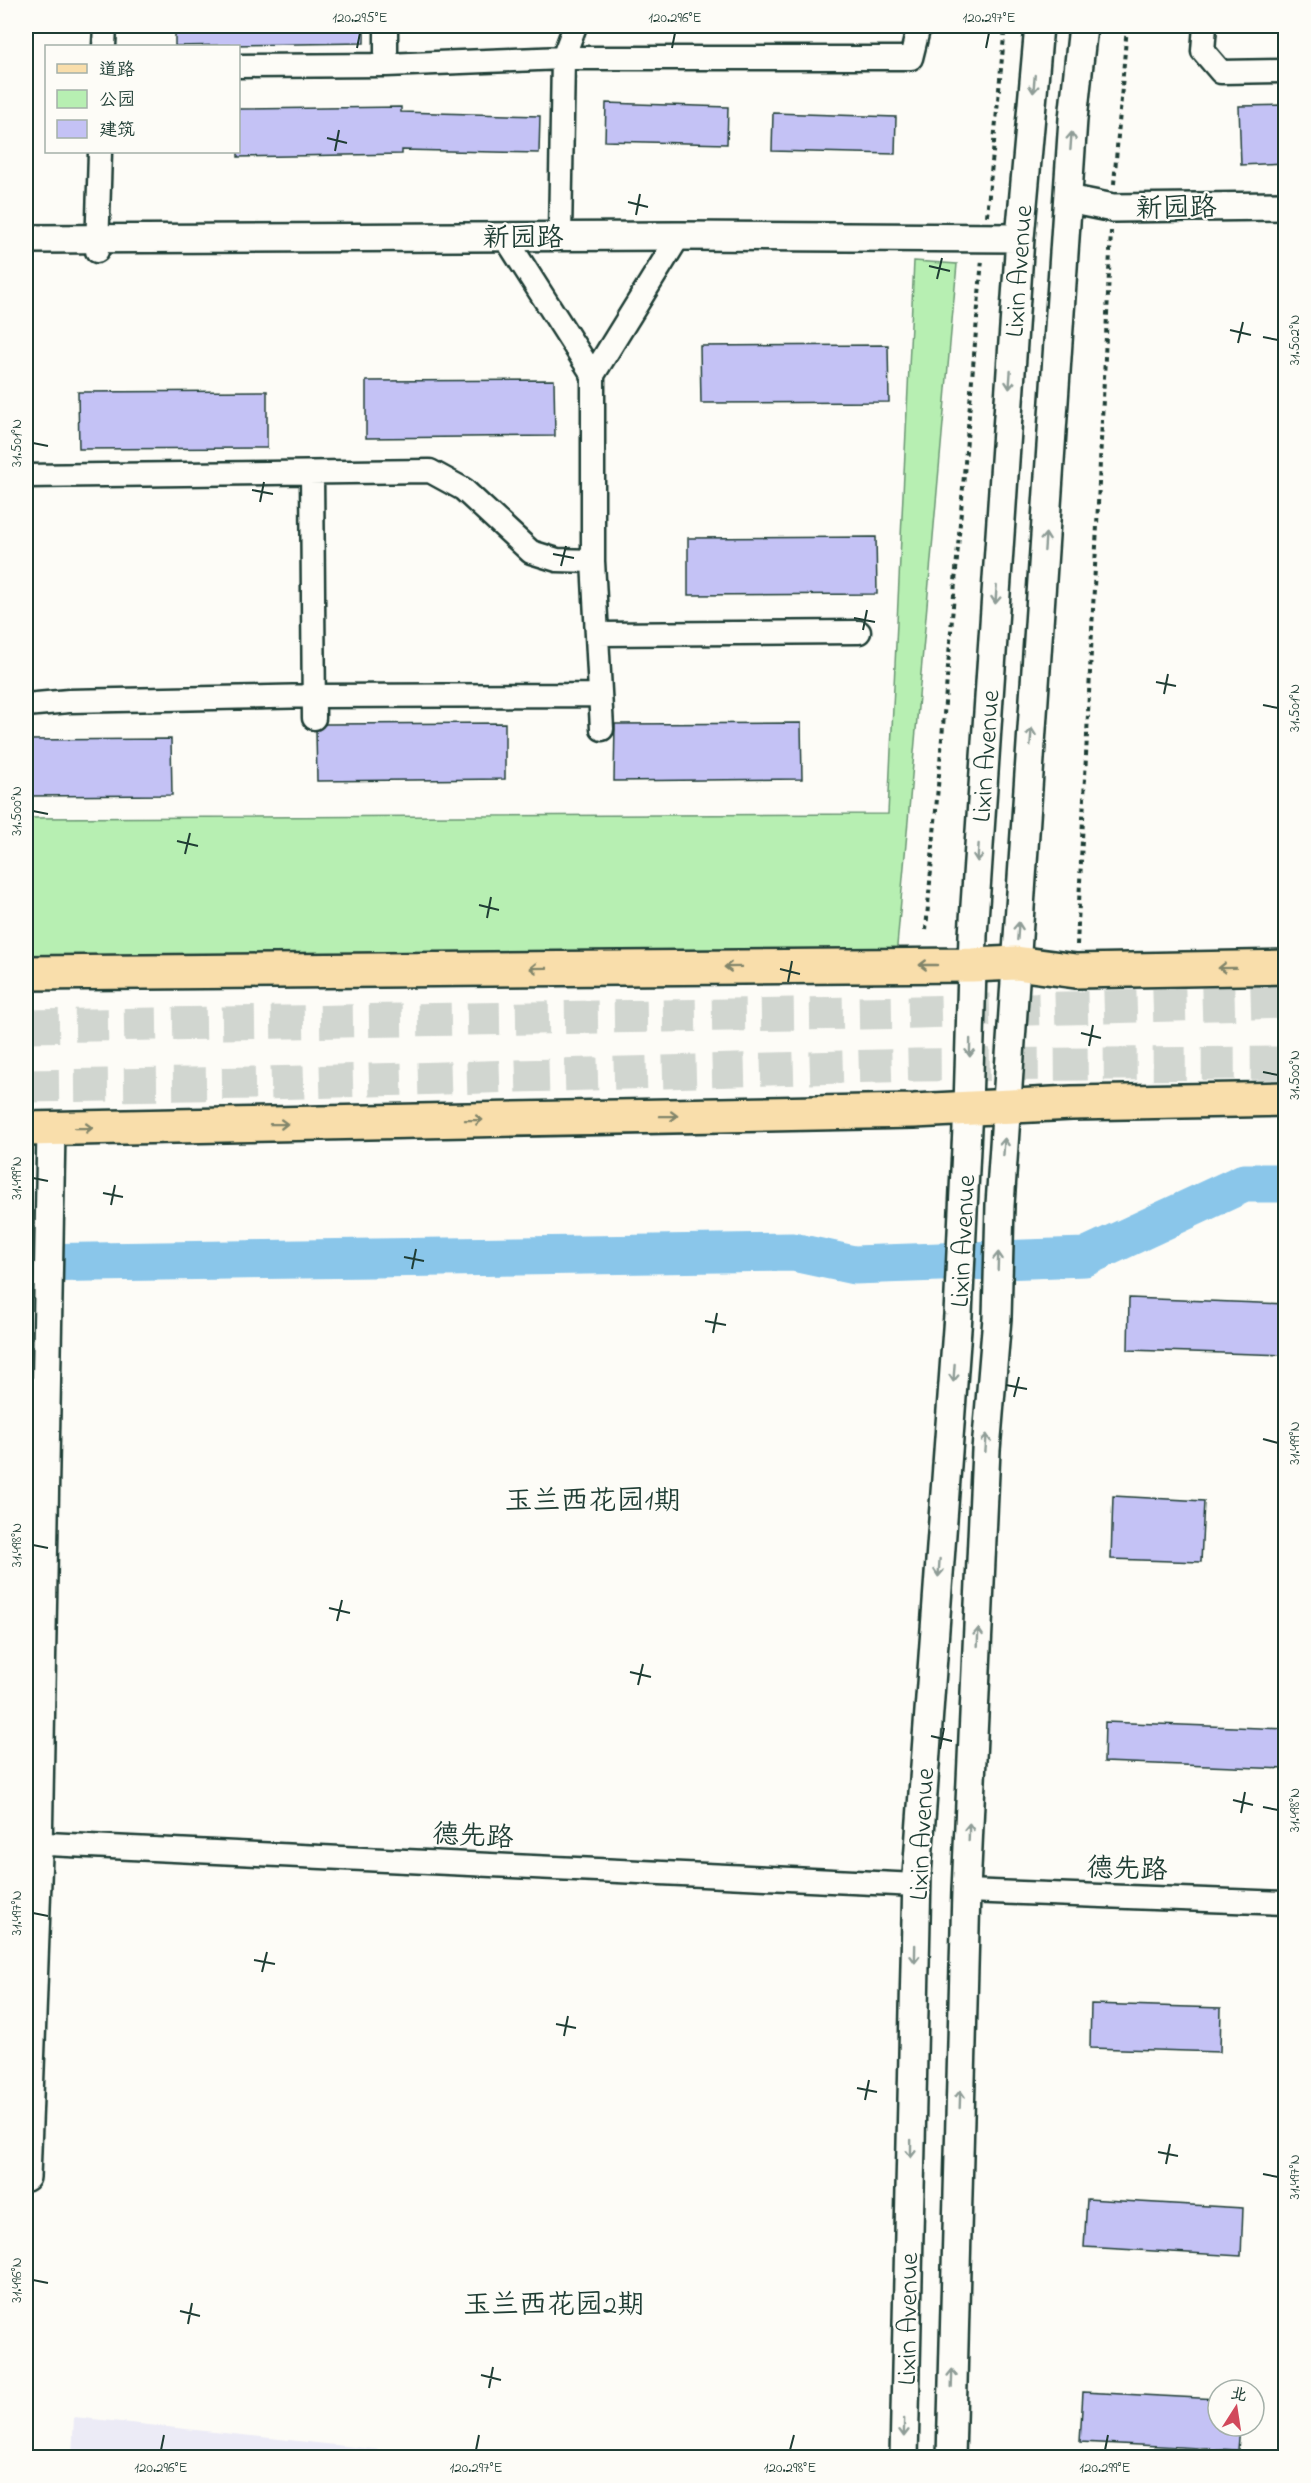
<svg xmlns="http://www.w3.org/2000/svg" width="1311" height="2483" viewBox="0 0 1311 2483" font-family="'Indie Flower','LXGW WenKai TC',sans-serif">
  <rect width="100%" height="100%" fill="#fdfcf7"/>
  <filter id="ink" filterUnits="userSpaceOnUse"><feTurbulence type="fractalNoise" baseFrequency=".0167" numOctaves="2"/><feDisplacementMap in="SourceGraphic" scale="12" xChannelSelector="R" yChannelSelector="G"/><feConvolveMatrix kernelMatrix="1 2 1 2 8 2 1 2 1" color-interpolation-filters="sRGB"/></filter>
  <g filter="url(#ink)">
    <path fill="#ecebf6" d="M74,2417L428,2455V2457H72Z"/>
    <path fill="#b7efb2" stroke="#6b9673" stroke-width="1.5" d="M914,261L957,264L896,957L26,968V818L888,814Z"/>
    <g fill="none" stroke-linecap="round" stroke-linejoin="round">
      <path stroke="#8ac6ea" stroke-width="39" d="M26,1263L793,1252L854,1265L1085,1257L1244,1183H1286"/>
    </g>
    <path fill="#c4c2f5" stroke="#1f3d34" stroke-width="1.5" d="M175,26H364V43L175,46Z
      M606,103L728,107L727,144L605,141Z
      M1286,105V163L1241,165L1239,106Z
      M401,107V112L540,116L539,153L402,150V154L238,157V109Z
      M773,113L896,117L895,154L772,151Z
      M888,345L889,402L701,403L700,346Z
      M554,380L555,436L366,438V381Z
      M267,391V448L79,449L78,392Z
      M876,537L877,594L688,595V538Z
      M505,723V779L317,781L316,731L326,724Z
      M801,723L802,779L614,781L615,724Z
      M171,739L172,795L26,796V740Z
      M1129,1298L1286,1304L1285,1355L1128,1350Z
      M1113,1496L1204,1501L1201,1562L1111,1559Z
      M1105,1722L1286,1729V1769L1104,1762Z
      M1091,2004L1221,2008L1220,2052L1090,2048Z
      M1087,2199L1243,2208L1241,2256L1084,2247Z
      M1083,2392L1218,2399V2426H1240L1238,2450L1080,2442Z"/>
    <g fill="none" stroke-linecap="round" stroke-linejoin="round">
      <path stroke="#d1d6d0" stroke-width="33" stroke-dasharray="33 16" stroke-linecap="butt" d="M26,1026L918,1012L1286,1002
        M26,1086L264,1083L916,1065L1286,1063"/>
      <defs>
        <path id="minor" d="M386,26V65
          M1205,26L1203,51L1221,72L1286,71
          M104,46L105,26
          M238,66L386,65L563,58H911L919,26
          M505,237L593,375
          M560,237L563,58L575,26
          M97,251L100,152
          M312,473L314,718
          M26,476L430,471L463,489L531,552L557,560L593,561
          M597,634L859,632
          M26,705L69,701L315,696L600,695
          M602,729L593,561V375L679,236
          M26,1843L917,1885
          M966,1891L1286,1903"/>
        <path id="tertiary" d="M1068,199L1113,208L1286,206
          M26,239L679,236L1020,238
          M26,2177L38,1854L51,1129
          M904,2458L917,1875L958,1315L968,1107L973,935L1020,238L1039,26
          M951,2458L966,1891L986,1450L997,1318L1000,1205L1073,119L1083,26"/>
        <path id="primary" d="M26,973L972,965L1016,963L1076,971L1286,967
          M26,1129L914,1111L1072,1103L1286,1099"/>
      </defs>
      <use href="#minor" stroke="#1f3d34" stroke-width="27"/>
      <use href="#tertiary" stroke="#1f3d34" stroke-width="32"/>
      <use href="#primary" stroke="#1f3d34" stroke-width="38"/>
      <path stroke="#1f3d34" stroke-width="4" stroke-dasharray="4.5 4.5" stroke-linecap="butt" d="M1114,184L1127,26
        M987,216L1005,26
        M926,930L982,259
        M1077,945L1111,231"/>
      <use href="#minor" stroke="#fdfcf7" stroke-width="22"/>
      <use href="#tertiary" stroke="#fdfcf7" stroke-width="27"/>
      <use href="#primary" stroke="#f9deab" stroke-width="33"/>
    </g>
    <defs><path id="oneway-shaft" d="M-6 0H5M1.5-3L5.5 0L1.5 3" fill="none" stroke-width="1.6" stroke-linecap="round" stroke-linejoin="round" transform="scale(1.5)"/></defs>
    <g stroke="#8e9c96">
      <use href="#oneway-shaft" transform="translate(1034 84) rotate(95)"/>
      <use href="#oneway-shaft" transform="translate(1071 141) rotate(-86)"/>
      <use href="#oneway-shaft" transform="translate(1010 380) rotate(94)"/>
      <use href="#oneway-shaft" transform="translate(1045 542) rotate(-86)"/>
      <use href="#oneway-shaft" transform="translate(996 595) rotate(94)"/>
      <use href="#oneway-shaft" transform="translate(1031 737) rotate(-86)"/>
      <use href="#oneway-shaft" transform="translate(978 853) rotate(94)"/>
      <use href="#oneway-shaft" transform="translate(1018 931) rotate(-86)"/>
      <use href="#oneway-shaft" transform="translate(970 1048) rotate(91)"/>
      <use href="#oneway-shaft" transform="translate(1004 1147) rotate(-86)"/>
      <use href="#oneway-shaft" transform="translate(998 1261) rotate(-88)"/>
      <use href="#oneway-shaft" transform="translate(954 1373) rotate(94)"/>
      <use href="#oneway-shaft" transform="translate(986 1443) rotate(-86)"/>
      <use href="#oneway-shaft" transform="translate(939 1568) rotate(94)"/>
      <use href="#oneway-shaft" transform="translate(978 1637) rotate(-88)"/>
      <use href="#oneway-shaft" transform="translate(969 1832) rotate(-88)"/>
      <use href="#oneway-shaft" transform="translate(915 1954) rotate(91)"/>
      <use href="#oneway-shaft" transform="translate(960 2099) rotate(-88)"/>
      <use href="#oneway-shaft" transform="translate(911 2149) rotate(91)"/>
      <use href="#oneway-shaft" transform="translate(952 2378) rotate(-88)"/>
      <use href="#oneway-shaft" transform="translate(904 2428) rotate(91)"/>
    </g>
    <g stroke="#81856a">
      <use href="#oneway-shaft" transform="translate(928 965) rotate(-180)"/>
      <use href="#oneway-shaft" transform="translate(733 967) rotate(179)"/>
      <use href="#oneway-shaft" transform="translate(538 968) rotate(179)"/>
      <use href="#oneway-shaft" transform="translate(1227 968) rotate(179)"/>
      <use href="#oneway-shaft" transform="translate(669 1116) rotate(-1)"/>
      <use href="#oneway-shaft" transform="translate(474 1120) rotate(-1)"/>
      <use href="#oneway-shaft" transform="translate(279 1124) rotate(-1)"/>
      <use href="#oneway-shaft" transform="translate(84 1128) rotate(-1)"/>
    </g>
  </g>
  <path fill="none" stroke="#1f3d34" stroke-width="2" d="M357,48L360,33M672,48L675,33M986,48L989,33M327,138L347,143M335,151L339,130M628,202L648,207M636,215L640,194M929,266L950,271M937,279L942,258M1230,330L1251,335M1263,337L1278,340M1238,343L1243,322M33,443L48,446M252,490L273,494M260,502L264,482M553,554L574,558M561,566L566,546M854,618L875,622M863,630L867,610M1156,682L1176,686M1164,694L1168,674M1263,705L1278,708M33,811L48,814M177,841L198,846M185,854L190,833M479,905L499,910M487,918L491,897M780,969L800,974M788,982L792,961M1081,1033L1101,1038M1089,1046L1093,1025M1263,1072L1278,1075M33,1178L48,1181M103,1193L123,1197M111,1205L115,1185M404,1257L424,1261M412,1269L416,1249M705,1321L726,1325M713,1333L717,1313M1006,1385L1027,1389M1014,1397L1019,1377M1263,1439L1278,1443M33,1545L48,1548M329,1608L350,1613M337,1621L342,1600M630,1672L651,1677M638,1685L643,1664M931,1736L952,1741M940,1749L944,1728M1233,1800L1253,1805M1263,1807L1278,1810M1241,1813L1245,1792M33,1913L48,1916M254,1960L275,1964M262,1972L267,1952M556,2024L576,2028M564,2036L568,2016M857,2088L877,2092M865,2100L869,2080M1158,2152L1178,2156M1166,2164L1170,2144M1263,2174L1278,2177M33,2280L48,2283M180,2311L200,2316M188,2324L192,2303M481,2375L501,2380M489,2388L493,2367M161,2450L164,2435M476,2450L479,2435M790,2450L794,2435M1105,2450L1108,2435"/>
  <g text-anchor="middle" stroke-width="4.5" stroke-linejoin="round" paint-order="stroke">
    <g font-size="27" fill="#1f3d34" stroke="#fdfcf7">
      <text transform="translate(1176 207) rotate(-1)" y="9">新园路</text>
      <text x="523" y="246">新园路</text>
      <text transform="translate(1018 271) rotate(-86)" y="9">Lixin Avenue</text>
      <text transform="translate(985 756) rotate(-86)" y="9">Lixin Avenue</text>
      <text transform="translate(962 1241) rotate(-87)" y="9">Lixin Avenue</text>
      <text transform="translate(921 1834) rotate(-87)" y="9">Lixin Avenue</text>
      <text transform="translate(473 1835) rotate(3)" y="9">德先路</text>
      <text transform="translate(1127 1868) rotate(2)" y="9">德先路</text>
      <text transform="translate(907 2319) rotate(-89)" y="9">Lixin Avenue</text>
    </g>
    <g font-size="28" fill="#1f3d34" stroke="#fdfcf7">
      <text x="593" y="1509">玉兰西花园1期</text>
      <text x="554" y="2313">玉兰西花园2期</text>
    </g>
  </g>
  <rect width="1311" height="2483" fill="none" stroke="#fdfcf7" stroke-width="66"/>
  <rect x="45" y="45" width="195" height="108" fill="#fdfcf7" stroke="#a4b0a9" stroke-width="1.5"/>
  <rect x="57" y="64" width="30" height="9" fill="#f9deab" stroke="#a4b0a9" stroke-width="1.5"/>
  <text x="99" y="75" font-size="18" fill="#1f3d34">道路</text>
  <rect x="57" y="90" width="30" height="18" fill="#b7efb2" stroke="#a4b0a9" stroke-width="1.5"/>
  <text x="99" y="105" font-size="18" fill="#1f3d34">公园</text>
  <rect x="57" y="120" width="30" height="18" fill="#c4c2f5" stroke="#a4b0a9" stroke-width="1.5"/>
  <text x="99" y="135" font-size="18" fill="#1f3d34">建筑</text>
  <g transform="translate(1236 2408) rotate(12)"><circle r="28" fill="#fdfcf7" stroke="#a4b0a9" stroke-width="1.5"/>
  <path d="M0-4.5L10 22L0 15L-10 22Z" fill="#d1495b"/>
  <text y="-9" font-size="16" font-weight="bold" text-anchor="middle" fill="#1f3d34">北</text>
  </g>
  <rect x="33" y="33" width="1245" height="2417" fill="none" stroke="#1f3d34" stroke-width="2"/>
  <g font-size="15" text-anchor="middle" fill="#1f3d34">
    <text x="360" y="22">120.295°E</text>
    <text x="675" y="22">120.296°E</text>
    <text x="989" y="22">120.297°E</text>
    <text transform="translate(1294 340) rotate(-90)" y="5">31.502°N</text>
    <text transform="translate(16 443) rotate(-90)" y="5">31.501°N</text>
    <text transform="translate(1294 708) rotate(-90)" y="5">31.501°N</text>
    <text transform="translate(16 811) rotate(-90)" y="5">31.500°N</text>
    <text transform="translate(1294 1075) rotate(-90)" y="5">31.500°N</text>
    <text transform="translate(16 1178) rotate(-90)" y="5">31.499°N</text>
    <text transform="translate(1294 1443) rotate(-90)" y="5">31.499°N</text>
    <text transform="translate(16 1545) rotate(-90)" y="5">31.498°N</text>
    <text transform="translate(1294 1810) rotate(-90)" y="5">31.498°N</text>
    <text transform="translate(16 1913) rotate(-90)" y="5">31.497°N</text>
    <text transform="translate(1294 2177) rotate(-90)" y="5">31.497°N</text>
    <text transform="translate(16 2280) rotate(-90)" y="5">31.496°N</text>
    <text x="161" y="2472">120.296°E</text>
    <text x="476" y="2472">120.297°E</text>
    <text x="790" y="2472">120.298°E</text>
    <text x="1105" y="2472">120.299°E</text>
  </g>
</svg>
